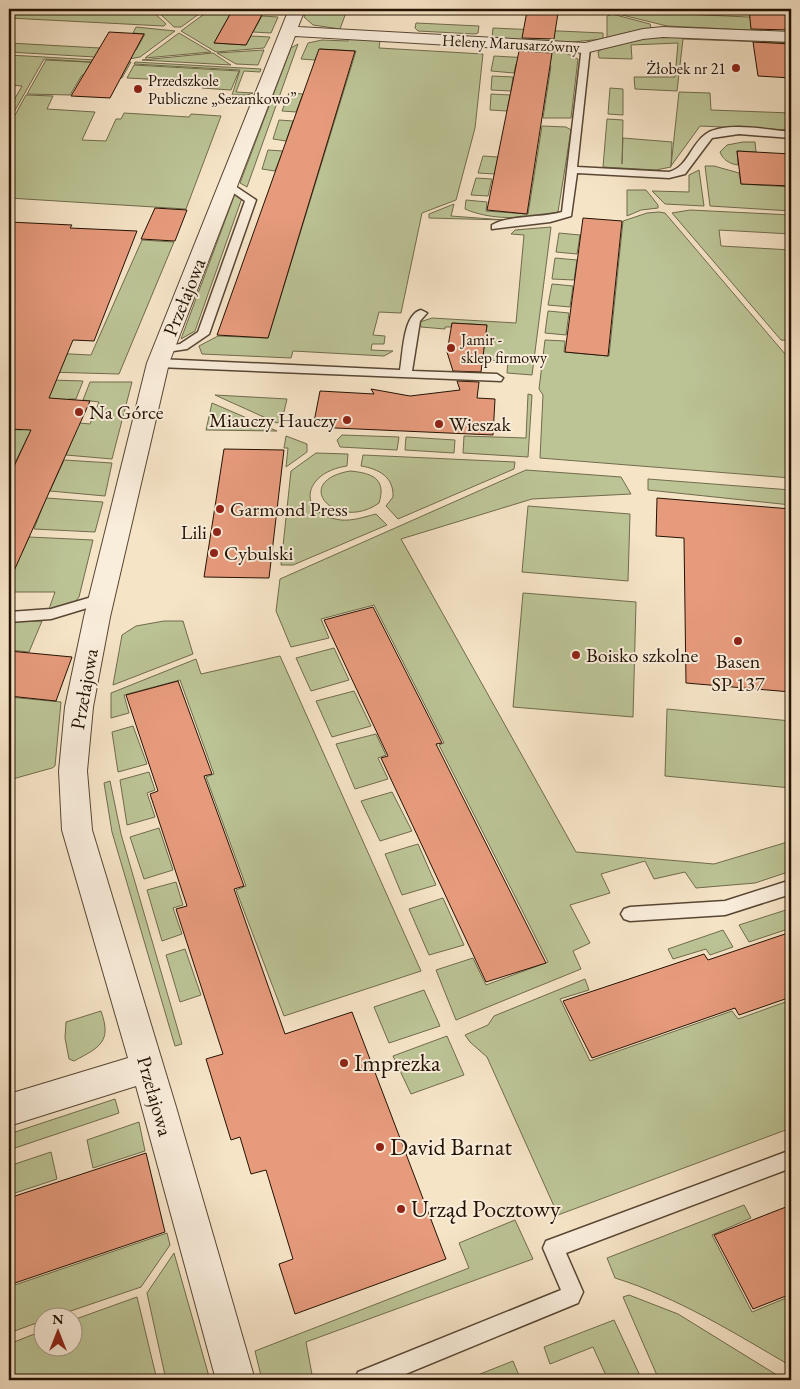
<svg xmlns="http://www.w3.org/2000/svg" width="800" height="1389" viewBox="0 0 800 1389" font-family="'EB Garamond',serif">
  <rect width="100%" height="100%" fill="#f6e4c7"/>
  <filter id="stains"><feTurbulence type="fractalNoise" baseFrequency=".004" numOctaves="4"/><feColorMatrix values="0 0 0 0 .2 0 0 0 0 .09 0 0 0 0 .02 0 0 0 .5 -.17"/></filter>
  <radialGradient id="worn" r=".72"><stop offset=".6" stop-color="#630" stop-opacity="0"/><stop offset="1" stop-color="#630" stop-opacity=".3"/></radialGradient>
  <path fill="#bcc496" stroke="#706b4c" d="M38,9H150L166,24L164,26L9,18V15Z
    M155,9H206L181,27H174Z
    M211,9H233L214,43L246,45L251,36L270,37L264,48L216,52L181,31Z
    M307,9L333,11L334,9L347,10L340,29L313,25L304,17Z
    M619,11L791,19V24L768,31L667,26L614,13Z
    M612,14L650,24L652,31L607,38V16Z
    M262,16L278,17L271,33L253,32Z
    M416,23L479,26L478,33L475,34L418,31L415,28Z
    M136,27L175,31L140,57L129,59L9,52V43L136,50L145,34L133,33Z
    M493,28L603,33V39L572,42L492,38Z
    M179,33L211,52L145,58Z
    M673,35L791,40V43L683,39L677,91L635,89L634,77H675L678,43L631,45L632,59L599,58L598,52L602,49L650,37Z
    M348,39L380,40L379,48L483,54L475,128L456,200L422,213L401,313L379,312L373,335L385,336L384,344H372L371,350L393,351L384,356L293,351L291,358L202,354L199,346L218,336L268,338L356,51L320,49L315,60L301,59L308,43L322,40L348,41Z
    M298,44L247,187L240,183L291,48Z
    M264,50L258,65L236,64L217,53Z
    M549,50L562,51L578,59L571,118H543L551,66L516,64L514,73L491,71L494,56L547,59Z
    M213,53L231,65L142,60Z
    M9,55L131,62L122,78L82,75L70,95L27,94L46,60L106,63L44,59L9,121V109L22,86L9,85Z
    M135,62L261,69L260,72L244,71L236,92L253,93L247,95H232L240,70L134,64Z
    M134,65L239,71L231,90L202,88L204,82L127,78Z
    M492,76L513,77L511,91L491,90Z
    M610,88L623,89V115L608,114Z
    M679,92L710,93L711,110L791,113V130L700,126L671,166Z
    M289,93L303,94L296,112L282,111Z
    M491,94L510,95L507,111L490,110Z
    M26,95L53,96L47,109L95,112L82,140L106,141L116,119H121L124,113L189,117L191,114L221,116L186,209L9,198V126Z
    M607,119L623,120L622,164L623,138L672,142L671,167L656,170L603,167Z
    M279,120L293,121L286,141L273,139Z
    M542,126L566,127L571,130L558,212C530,219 492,221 465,209L466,200L487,202L486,211L528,214Z
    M743,142H755L756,152L737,151L738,165C730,164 723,160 720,152L727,145Z
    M268,150L283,151L275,171L262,169Z
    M483,156L498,157L495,174L478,173Z
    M705,166H714L739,173L741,184L791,187V211L710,206Z
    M699,170L704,206L665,204L652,191L689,192V175Z
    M476,178L492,179L488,196L471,195Z
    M627,190H646L658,205V208L641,210L627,216Z
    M235,194L242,198L195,331L181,339Z
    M454,204L451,216L505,220L429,218V214Z
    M690,210L791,215V234L719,230L721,246L791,250V341L781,340L672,213Z
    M659,212L665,213L791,361V478L540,458L543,395L539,389L545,340L565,341L564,352L609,356L623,221L647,213Z
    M551,227L532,375L507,373L508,361L482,360L487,325L452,323L451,327H445V329L421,327L420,322L432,318L516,323L524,235L511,234L515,230Z
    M559,233L580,235L577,254L556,252Z
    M142,240L174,242L119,374L9,371V351L91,355Z
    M555,258L577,260L574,280L552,279Z
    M552,284L573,286L570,307L548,305Z
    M548,311L569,313L566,335L545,333Z
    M20,379L83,381L76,399H69L59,421L90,424L99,402L83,400L90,382H132L112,459L66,455L72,440L28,436L9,475V429L21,430L35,399Z
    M528,394L532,395L528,457L463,453L464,436L526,438Z
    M215,395L287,399L282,420L277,423Z
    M212,403L277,431L206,430Z
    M342,435L399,437L397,450L340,447L337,440Z
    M286,436L307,444V452L286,467L288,448H284Z
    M406,437L455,440L454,453L405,450Z
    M316,453L348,454L347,466C303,472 295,514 341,520C353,521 364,517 376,514L387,525L293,565H281L291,471Z
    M363,455L515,462L514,469L398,519L386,506L393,497C394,477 379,469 361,466Z
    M64,460L112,463L105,496L50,491Z
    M526,470L621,477L631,494L532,499L401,539L576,852L714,864L791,841V871L755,883L696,888L685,872L654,879L645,861L601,874L610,893L570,905L590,943L573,951L581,969L456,1020L436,970L473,958L486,985L548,962L439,745L444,743L374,605L321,619L329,638L291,647L276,611L280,579Z
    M350,471C371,473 387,478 379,503C337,533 289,482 350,471Z
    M648,479L791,490V505L648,490Z
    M46,498L103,502L95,532L34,529Z
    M528,506L630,514L628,581L522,572Z
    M29,537L93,540L79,597L75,602L49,609L55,592H9V551L22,552Z
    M523,593L636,602L633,717L513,707Z
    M9,621H42L29,652L9,650Z
    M164,621H183L193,654L113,685L122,635L136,626Z
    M334,648L349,680L311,691L296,658Z
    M280,656L421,971L284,1016L236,890L246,886L206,777L214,774L180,680L124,695L129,713L111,718V693L196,659L201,674Z
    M354,691L371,726L332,737L316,701Z
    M9,697L61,702L55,766L52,768L9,780Z
    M667,709L791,721V788L665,776Z
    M133,726L147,764L118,772L112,732Z
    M376,734L386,755L378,758L388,779L355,789L336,744Z
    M149,772L155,790L147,793L155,817L127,825L120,780Z
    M110,781L121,834L182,1044L175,1046L112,832L104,783Z
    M392,792L412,831L380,841L361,801Z
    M159,828L173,870L144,879L130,837Z
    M418,844L436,885L402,895L385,854Z
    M176,882L183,905L173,908L182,934L162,941L147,890Z
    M443,898L464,945L429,955L409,909Z
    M789,909L791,928L749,942L739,925Z
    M723,930L733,947L710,955L706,949L673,959L668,949Z
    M185,949L201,995L180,1002L166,955Z
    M585,979L589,990L560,999L590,1061L732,1011L738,1019L791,1000V1128L558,1215L487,1057L470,1042L465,1035L488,1025L494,1016Z
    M424,990L440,1026L389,1043L374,1007Z
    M101,1011C112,1042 100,1047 74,1061L69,1059L65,1038L66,1022Z
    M447,1036L464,1075L411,1094L393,1056Z
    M115,1099L119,1113L9,1150V1134Z
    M139,1122L145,1151L93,1168L87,1140Z
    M51,1152L57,1179L9,1195V1166Z
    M744,1205L751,1218L712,1235L752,1312L791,1296V1366C734,1333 679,1298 615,1278L607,1258Z
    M515,1220L533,1259L306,1342L313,1380H262L255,1351L469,1268L459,1243Z
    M167,1233L170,1245L141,1287L56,1316H42V1321L9,1333V1287Z
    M174,1253L210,1380H166L147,1293Z
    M629,1295L678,1314L785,1380H659L623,1297Z
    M137,1297L157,1380H9V1344L42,1331V1346H72L73,1320Z
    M614,1320L642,1380H608L593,1347L550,1364L544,1347Z
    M513,1361L520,1378L513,1380H465Z"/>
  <path fill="#e79b7d" stroke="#231202" d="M233,9H265L246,45L214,43Z
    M749,9H791V30L751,29Z
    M527,11L558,13L554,39L522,38Z
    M109,32L144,34L110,98L71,96Z
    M753,42L791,44V78L758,76Z
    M319,49L355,51L268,338L217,335Z
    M519,51L552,53L527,214L487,210Z
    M737,151L791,154V186L741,184Z
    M155,208L187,210L175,241L141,239Z
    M583,218L622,221L608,356L565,352Z
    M9,222L72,225L70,228L137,231L94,341L73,340L49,398L90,401L9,582V477L31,430L9,429Z
    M452,323L487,325L481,372L453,371L447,352Z
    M457,381L479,382L477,398L495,399L493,435L313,427L320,391L374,394L371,389L410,396L460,390Z
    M224,449L284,450L269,578L204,577Z
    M657,498L791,509V692L686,683L684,538L656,536Z
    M373,607L442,743L436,744L546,963L486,982L381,758L388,756L324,620Z
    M9,651L72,657L56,701L9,696Z
    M178,681L212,774L204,776L244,886L234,889L285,1034L352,1012L446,1259L295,1314L279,1264L293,1259L266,1170L251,1174L240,1137L231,1140L206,1059L223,1054L176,909L187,906L150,794L158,791L126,695Z
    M791,932V997L739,1015L735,1008L592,1058L563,1001L704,954L708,960Z
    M146,1153L165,1232L9,1285V1198Z
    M791,1205V1294L753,1309L714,1235Z"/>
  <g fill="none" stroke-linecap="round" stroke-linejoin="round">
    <defs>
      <path id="lane" d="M582,46L590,48L577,167L669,172C688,167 691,144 706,134C725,121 769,130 791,132V138L739,134L712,138L685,174L669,178L577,173L571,216L550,222L492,229V225C509,215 541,218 562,212Z
        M229,182L256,200L209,334L187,349L160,353V347L180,344L198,332L245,201L225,187L224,185Z
        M421,310L427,313L420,321L412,371L497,374L503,378L501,381L158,367L152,363L158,359L400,370C403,354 403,314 421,310Z
        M102,594L109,599L107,602L51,619L9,622V612L51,609Z
        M791,880V894L725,915L630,921L624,919L621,914L624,909L630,907L725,901Z
        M791,1150V1168L566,1253L583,1292L578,1303L391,1380H355L358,1372L561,1290L543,1248L546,1241Z"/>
      <path id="street" d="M289,9H305L298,27L585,43L643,29L663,27L791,32V42L663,37L643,39L585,53L295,36L169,363L110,617L93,707L87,771L92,830L176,1107L255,1380H216L136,1086L9,1126V1094L128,1058L62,830L59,771L65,707L84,617L147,363Z"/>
    </defs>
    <use href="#lane" stroke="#584633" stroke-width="3"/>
    <use href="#street" stroke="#584633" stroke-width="2"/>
    <use href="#lane" fill="#f9eddb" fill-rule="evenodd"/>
    <use href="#street" fill="#f9eddb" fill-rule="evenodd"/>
  </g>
  <g fill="#8f2418" stroke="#f9eddb" stroke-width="2">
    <circle cx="736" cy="68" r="5"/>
    <circle cx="138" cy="89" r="5"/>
    <circle cx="451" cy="348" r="5"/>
    <circle cx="79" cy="412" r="5"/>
    <circle cx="347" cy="420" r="5"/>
    <circle cx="439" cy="424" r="5"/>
    <circle cx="220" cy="509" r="5"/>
    <circle cx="217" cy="532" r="5"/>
    <circle cx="214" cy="553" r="5"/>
    <circle cx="738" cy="641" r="5"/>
    <circle cx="576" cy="655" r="5"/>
    <circle cx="344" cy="1063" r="5"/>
    <circle cx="380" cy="1147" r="5"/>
    <circle cx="401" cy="1209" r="5"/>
  </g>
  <g text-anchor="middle" stroke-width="4" stroke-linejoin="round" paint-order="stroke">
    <g font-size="16" fill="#231202" stroke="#f9eddb">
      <text transform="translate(511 43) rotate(3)" y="6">Heleny Marusarzówny</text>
    </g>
    <g font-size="16" fill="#231202" stroke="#f9eddb" text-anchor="start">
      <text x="726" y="74" text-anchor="end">Żłobek nr 21</text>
      <text x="148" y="86">Przedszkole<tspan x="148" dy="18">Publiczne „Sezamkowo”</tspan></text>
      <text x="461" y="345">Jamir -<tspan x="461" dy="18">sklep firmowy</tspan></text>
    </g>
    <g font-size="20" fill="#231202" stroke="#f9eddb">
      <text transform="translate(184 297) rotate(-68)" y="7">Przełajowa</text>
      <text transform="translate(84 689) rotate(-80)" y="7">Przełajowa</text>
      <text transform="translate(155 1096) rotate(74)" y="7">Przełajowa</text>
    </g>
    <g font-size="20" fill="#231202" stroke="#f9eddb" text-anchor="start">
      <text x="89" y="419">Na Górce</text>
      <text x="337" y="427" text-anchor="end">Miauczy Hauczy</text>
      <text x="449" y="431">Wieszak</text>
      <text x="230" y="516">Garmond Press</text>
      <text x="207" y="539" text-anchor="end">Lili</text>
      <text x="224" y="560">Cybulski</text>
      <text x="586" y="662">Boisko szkolne</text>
      <text x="738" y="668" text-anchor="middle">Basen<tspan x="738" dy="23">SP 137</tspan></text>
    </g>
    <g font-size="24" fill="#231202" stroke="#f9eddb" text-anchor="start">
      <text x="354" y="1071">Imprezka</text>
      <text x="390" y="1155">David Barnat</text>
      <text x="411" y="1217">Urząd Pocztowy</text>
    </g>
  </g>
  <rect width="800" height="1389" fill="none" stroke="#f6e4c7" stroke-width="30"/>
  <rect x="10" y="10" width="780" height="1369" fill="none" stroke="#231202" stroke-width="2.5"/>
  <rect x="15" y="15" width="770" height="1359" fill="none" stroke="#231202"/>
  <g transform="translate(58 1332)"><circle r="24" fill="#f9eddb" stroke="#a39584"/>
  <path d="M0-4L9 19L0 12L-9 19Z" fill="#8f2418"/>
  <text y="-8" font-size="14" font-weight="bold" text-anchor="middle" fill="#231202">N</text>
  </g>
  <rect width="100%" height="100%" filter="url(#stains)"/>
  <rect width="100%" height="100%" fill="url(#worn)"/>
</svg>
